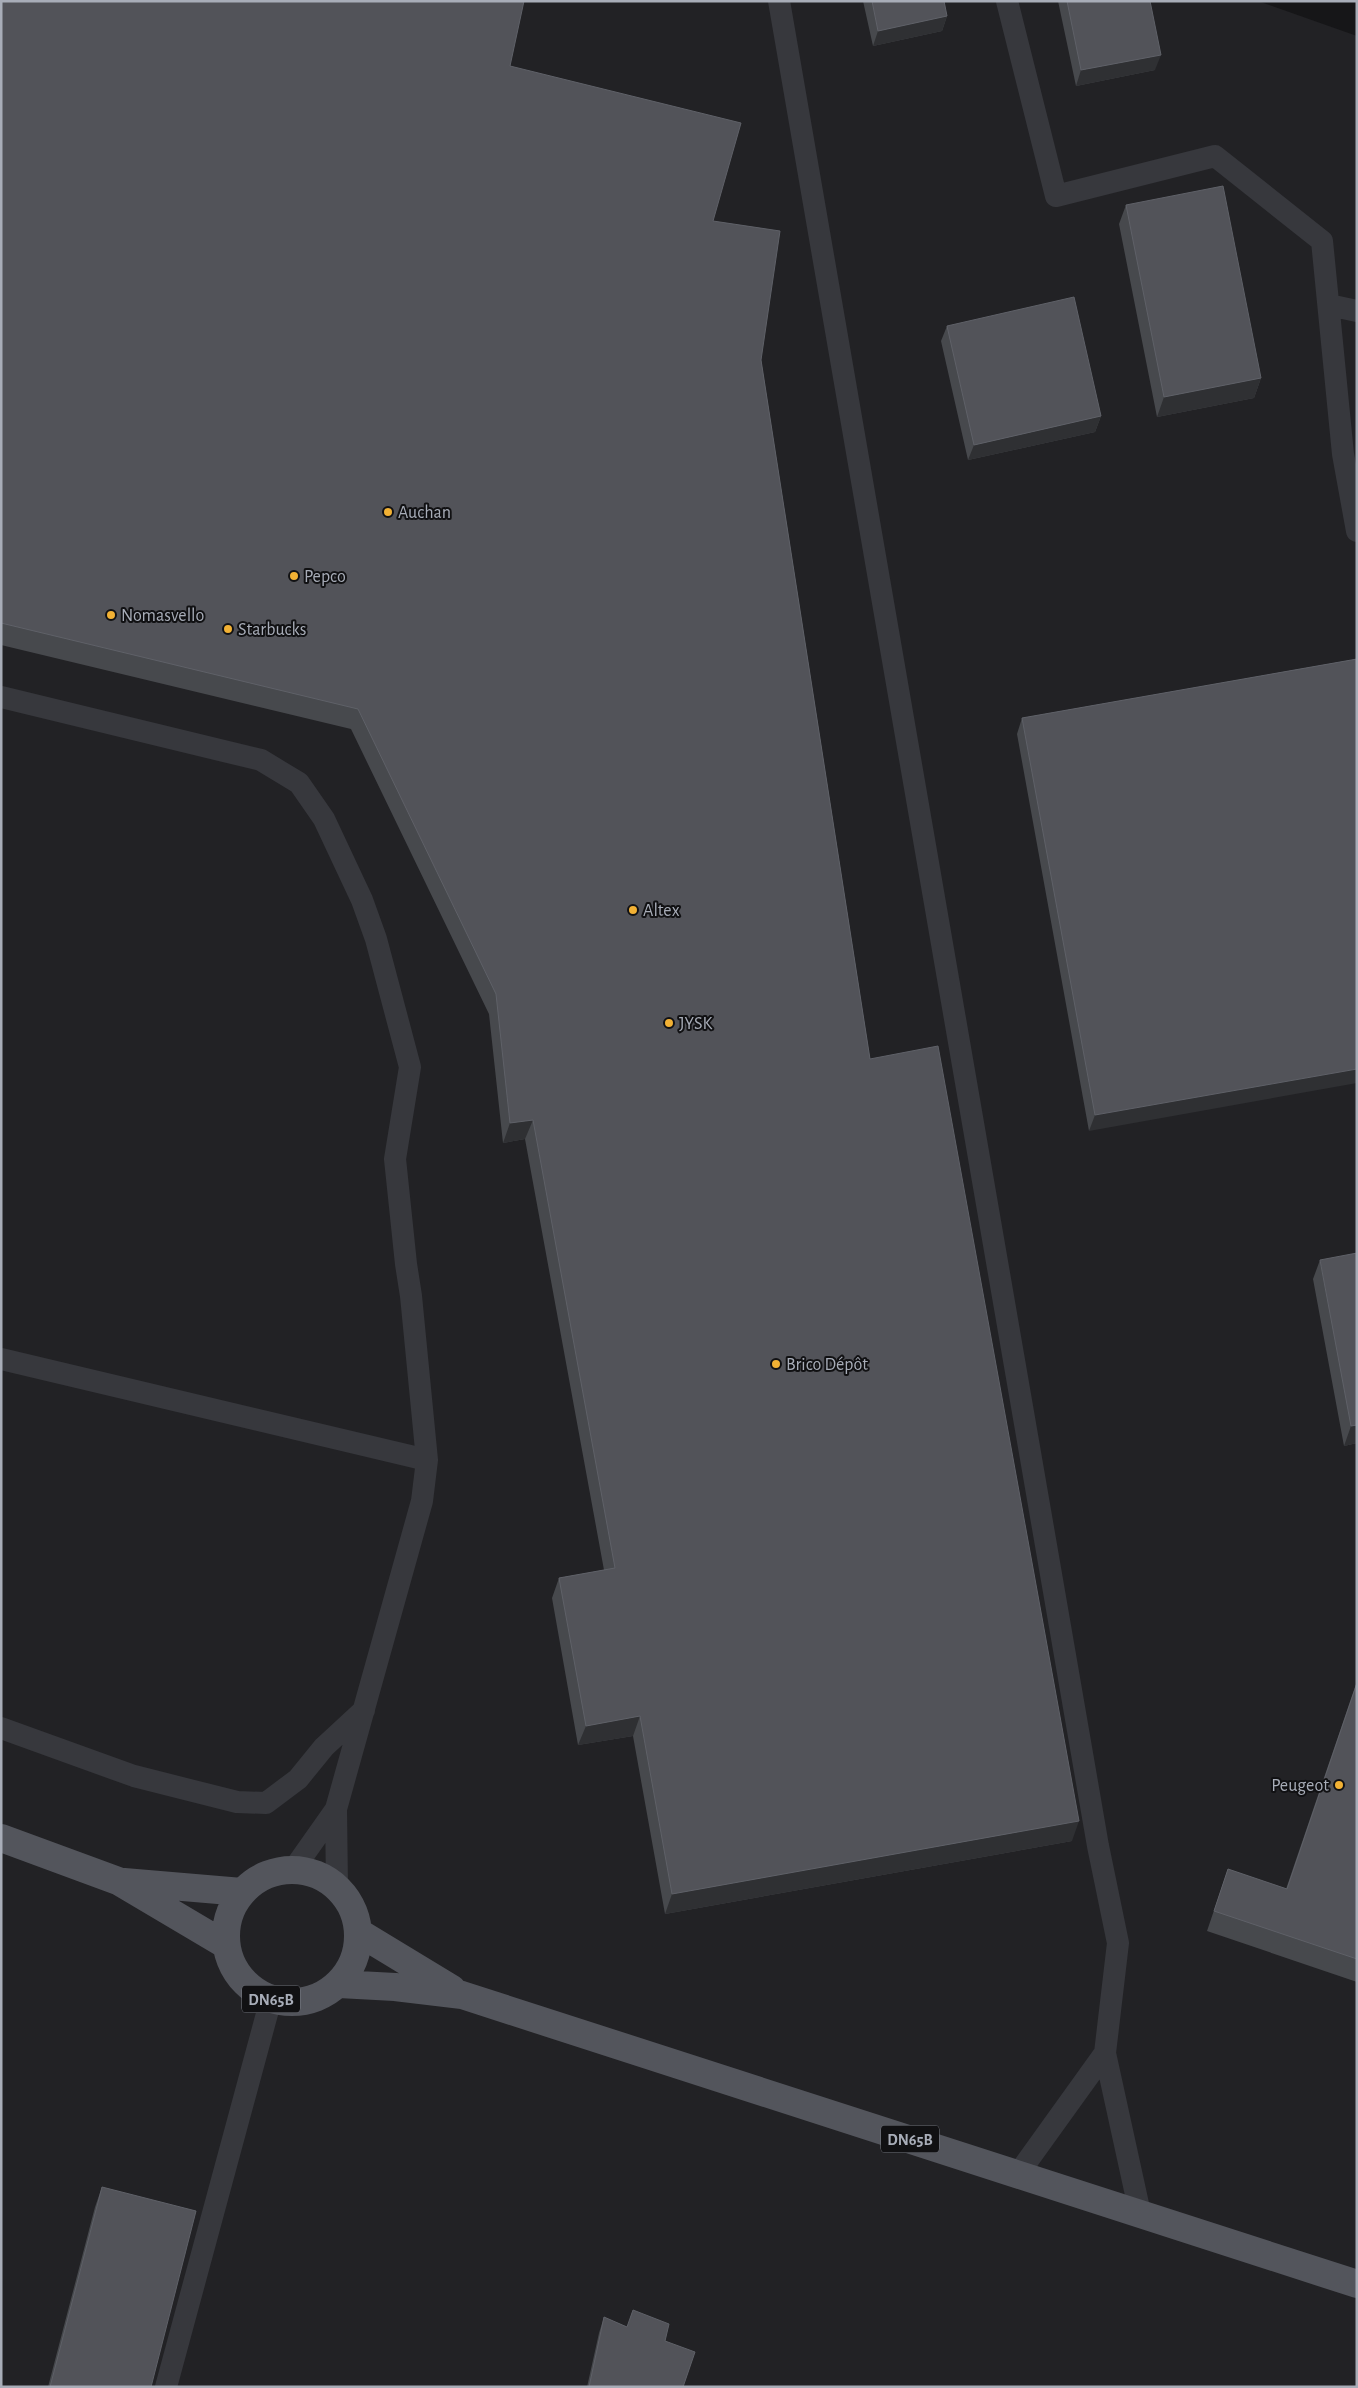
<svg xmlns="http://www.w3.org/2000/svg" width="1358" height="2388" viewBox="0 0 1358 2388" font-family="'Alegreya Sans',sans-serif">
  <rect width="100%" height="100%" fill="#161618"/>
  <path fill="#222225" d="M1,1H1258L1357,36V2387H1Z"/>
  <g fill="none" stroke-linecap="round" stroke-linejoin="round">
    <path stroke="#37383d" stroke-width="22" d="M779,1L1098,1846L1118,1943L1105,2053L1140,2213
      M1007,1L1056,196L1215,156L1322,241L1343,454L1357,531
      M1329,305L1357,311
      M1,697L261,760L299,783L324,819L362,900L376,939L410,1067L395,1159L406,1264L411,1296L427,1460L422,1501L336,1809L337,1887
      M1,1359L427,1460
      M1,1728L134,1776L237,1802L266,1803L298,1779L324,1747L364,1710
      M293,1870L336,1809
      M1018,2174L1105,2053
      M166,2387L271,1999"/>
    <path stroke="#53555c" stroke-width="28" d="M1,1838L118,1881L226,1945
      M226 1936a66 66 0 1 1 132 0a66 66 0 1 1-132 0Z
      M124,1882L242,1892
      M358,1932L452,1989
      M339,1984L395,1987L462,1995L1357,2284"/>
  </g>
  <path fill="#47494d" d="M1,1L510,66L713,221L761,360L870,1059L1072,1841L665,1914L633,1736L578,1745L552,1598L559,1578L604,1570L525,1139L503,1143L489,1014L351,729L1,645Z
    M863,1H944L947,16L942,31L873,46Z
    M1058,1H1150L1155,70L1076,86Z
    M1126,205L1261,378L1254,398L1157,417L1119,224Z
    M947,326L1101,416L1095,432L968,460L941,341Z
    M1357,659L1089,1131L1017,734L1022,718Z
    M1320,1260L1357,1443L1344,1446L1313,1279Z
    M1357,1681V1982L1207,1931L1228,1869L1286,1889Z
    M102,2187L151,2387H48L95,2207Z
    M604,2317L627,2327L665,2341L683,2387H587L599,2333Z"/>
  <path fill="#2f3033" d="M947,16L942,31L873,46L878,31Z
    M1161,55L1155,70L1076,86L1081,70Z
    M1261,378L1254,398L1157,417L1164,397Z
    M1101,416L1095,432L968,460L974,445Z
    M1357,1069V1083L1089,1131L1095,1115Z
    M533,1120L525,1139L503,1143L510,1123Z
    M1357,1425V1443L1344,1446L1351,1426Z
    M640,1716L633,1736L578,1745L586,1726Z
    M1079,1821L1072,1841L665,1914L672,1894Z"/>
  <path fill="#525359" stroke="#5f6168" d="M1,1H524L510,66L741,123L713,221L780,231L761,360L870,1059L938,1046L1079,1821L672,1894L640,1716L586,1726L559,1578L615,1568L533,1120L510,1123L496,994L358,709L1,623Z
    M872,1H944L947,16L878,31Z
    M1067,1H1150L1161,55L1081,70Z
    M1223,186L1261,378L1164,397L1126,205Z
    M1074,297L1101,416L974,445L947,326Z
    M1357,659V1069L1095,1115L1022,718Z
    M1357,1253V1425L1351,1426L1320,1260Z
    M1357,1683V1959L1214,1911L1228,1869L1287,1889Z
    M102,2187L196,2211L151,2387H50Z
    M633,2310L669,2324L665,2341L695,2352L683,2387H589L604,2317L627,2327Z"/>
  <g fill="#f2b134" stroke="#111113" stroke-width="2">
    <circle cx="388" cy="512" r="5"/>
    <circle cx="294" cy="576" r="5"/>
    <circle cx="111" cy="615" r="5"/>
    <circle cx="228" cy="629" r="5"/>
    <circle cx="633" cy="910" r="5"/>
    <circle cx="669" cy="1023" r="5"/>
    <circle cx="776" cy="1364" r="5"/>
    <circle cx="1339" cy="1785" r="5"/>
  </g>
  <g text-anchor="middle" stroke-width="4" stroke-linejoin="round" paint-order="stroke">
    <g fill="#111113" stroke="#7b7e86" stroke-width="1">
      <rect x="242" y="1985.5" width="58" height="27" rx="4"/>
      <rect x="881" y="2125.5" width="58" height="27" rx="4"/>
    </g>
    <g font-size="16" font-weight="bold" fill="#a8adb8">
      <text x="271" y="2005">DN65B</text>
      <text x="910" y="2145">DN65B</text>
    </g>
    <g font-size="18" fill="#a8adb8" stroke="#111113" text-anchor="start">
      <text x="398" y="518">Auchan</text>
      <text x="304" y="582">Pepco</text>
      <text x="121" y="621">Nomasvello</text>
      <text x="238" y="635">Starbucks</text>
      <text x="643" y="916">Altex</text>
      <text x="679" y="1029">JYSK</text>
      <text x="786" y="1370">Brico Dépôt</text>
      <text x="1329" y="1791" text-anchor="end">Peugeot</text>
    </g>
  </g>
  <rect width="1358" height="2388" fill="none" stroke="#a8adb8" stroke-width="5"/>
</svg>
